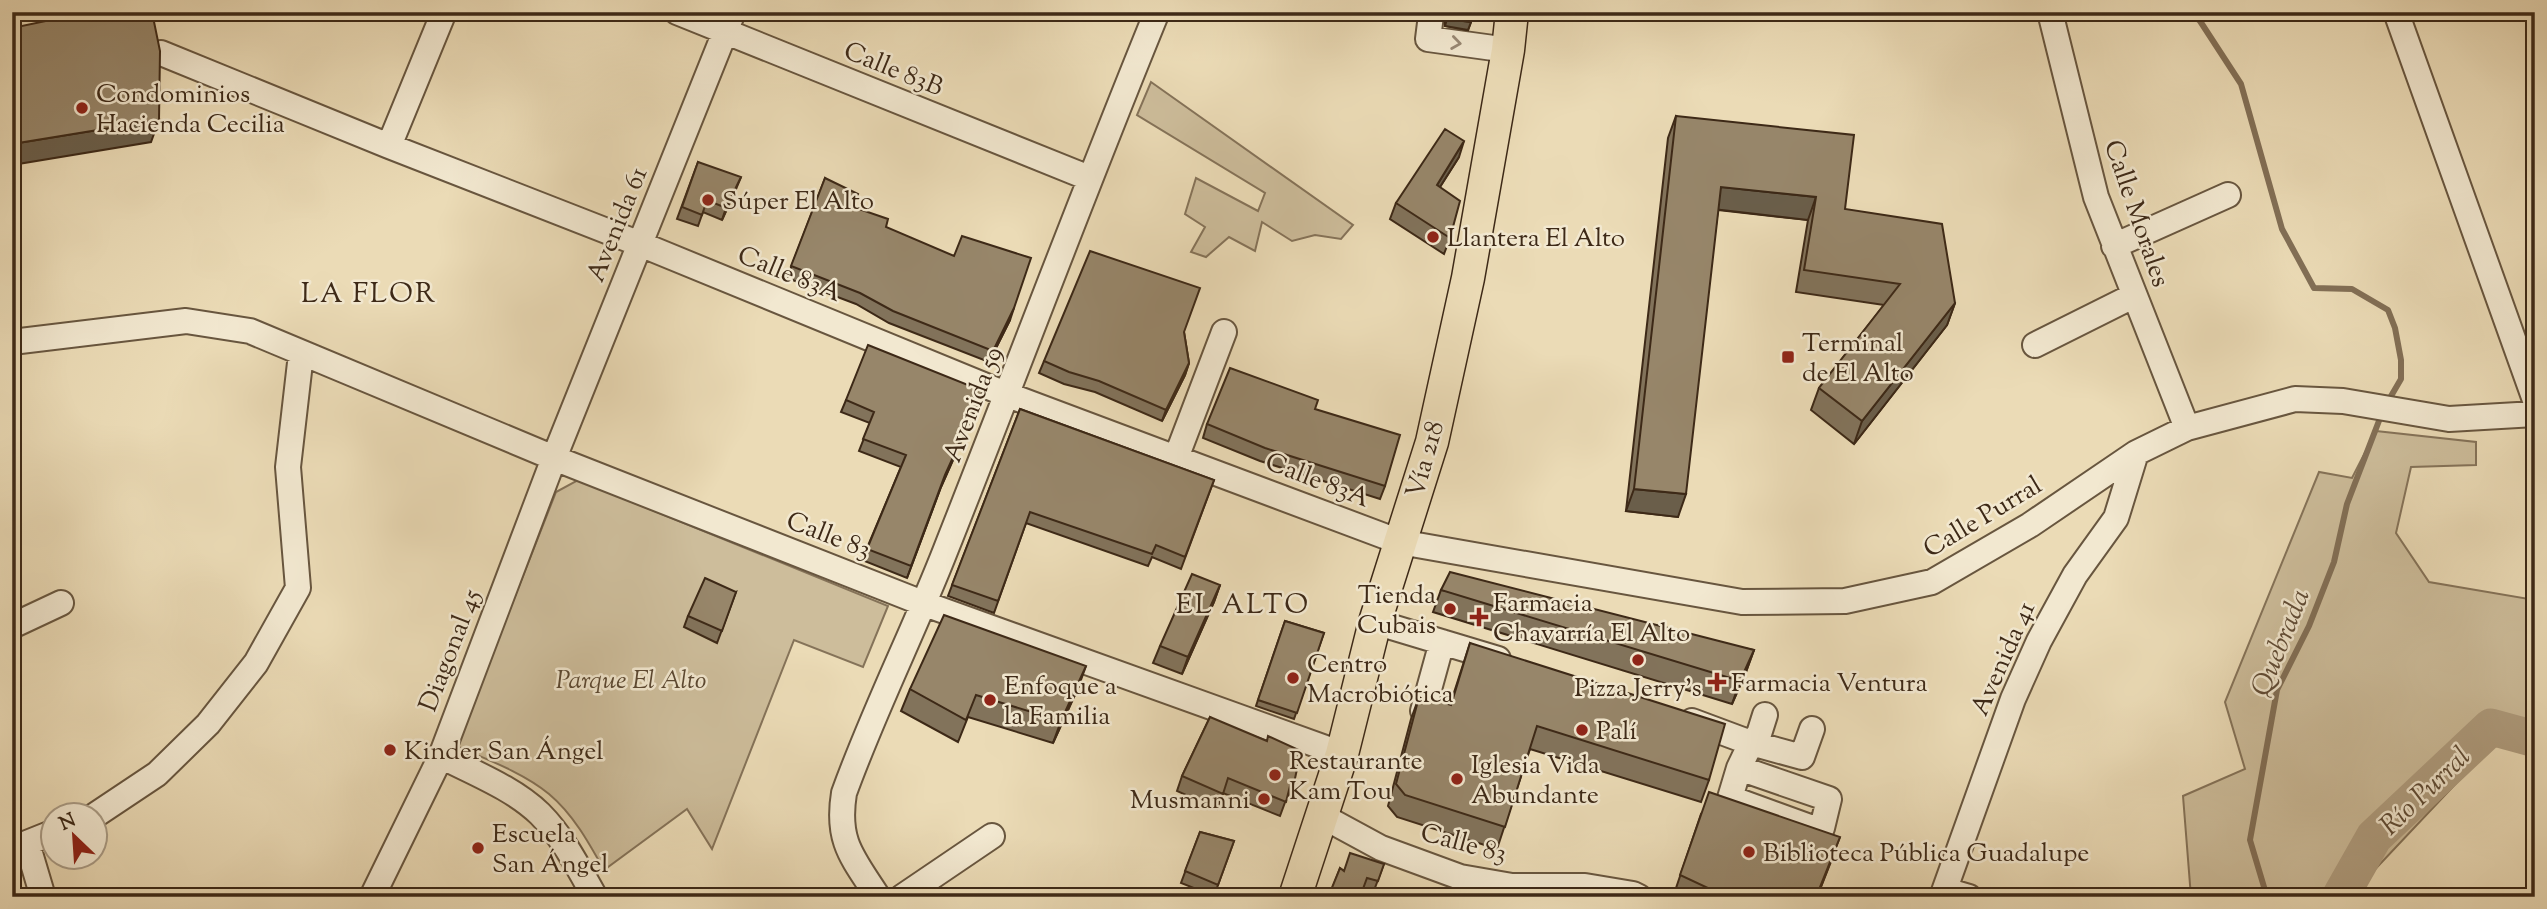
<svg xmlns="http://www.w3.org/2000/svg" width="2547" height="909" viewBox="0 0 2547 909" font-family="'Sorts Mill Goudy',serif">
  <rect width="100%" height="100%" fill="#ebdbb6"/>
  <filter id="stains"><feTurbulence type="fractalNoise" baseFrequency=".00286" numOctaves="4"/><feColorMatrix values="0 0 0 0 .2 0 0 0 0 .09 0 0 0 0 .02 0 0 0 .5 -.17"/></filter>
  <radialGradient id="worn" r=".72"><stop offset=".6" stop-color="#630" stop-opacity="0"/><stop offset="1" stop-color="#630" stop-opacity=".3"/></radialGradient>
  <path fill="#cdbd9b" stroke="#857359" stroke-width="2" d="M1151,82L1353,225L1341,239L1315,235L1292,241L1262,222L1255,251L1229,237L1206,257L1191,252L1205,227L1185,214L1196,178L1258,211L1265,193L1137,115Z
    M2376,431L2476,442V465L2411,467L2396,533L2429,582L2535,600V740L2496,741L2349,897H2191L2183,796L2245,769L2225,702L2319,472L2352,478Z
    M578,480L888,606L863,667L794,640L712,849L687,809L604,870C589,843 573,814 549,794C524,773 486,759 456,746L556,492Z"/>
  <g fill="none" stroke-linecap="round" stroke-linejoin="round">
    <path stroke="#826f56" stroke-width="6" d="M2189,12L2200,21L2241,84L2282,229L2314,288L2352,289L2388,310L2395,328L2401,360V379L2387,403
      M2267,897L2250,840L2277,690L2309,626L2334,562L2347,504L2382,413"/>
    <path stroke="#b09e80" stroke-width="37" d="M2340,897L2374,837L2491,727L2535,739"/>
    <defs>
      <path id="minor" d="M677,12L1089,178
        M2050,12L2096,197L2187,428
        M2396,12L2535,400
        M1431,15L1428,39L1508,50
        M161,53L389,146L640,244L1008,395L1400,542L1742,602L1845,601L1932,582L2030,525L2136,453L2187,428L2295,399L2343,401L2449,419L2535,414
        M389,146L444,12
        M2114,246L2228,195
        M12,342L186,321L250,331L554,458L925,604L1342,754
        M2035,345L2133,296
        M1176,458L1224,332
        M1375,622L1498,659
        M12,626L61,603
        M1423,711L1442,642
        M1765,715L1759,734L1751,743L1802,757L1812,729
        M1692,721L1751,743L1739,768
        M441,756C474,773 513,788 540,814C563,837 579,869 595,897
        M1739,768L1829,799L1822,828L1818,830L1730,798Z
        M94,816L157,774L208,724L256,663L298,588L288,467L301,354
        M1322,816L1381,848L1460,877L1512,886H1585L1633,894L1639,897
        M27,843L43,897
        M27,843L52,833
        M1945,890L1969,897
        M372,897L441,756L554,458L733,12
        M878,897C853,858 836,842 844,793C874,710 914,631 946,549C1017,370 1084,190 1157,12
        M902,897L992,836
        M1942,897L2013,699L2039,641L2075,575L2116,518L2136,453"/>
      <path id="major" d="M1295,897L1342,754L1375,622L1432,442L1468,278L1508,50L1512,12"/>
    </defs>
    <use href="#minor" stroke="#68563f" stroke-width="28"/>
    <use href="#major" stroke="#3d2917" stroke-width="35"/>
    <use href="#minor" stroke="#f2e8d0" stroke-width="24"/>
    <use href="#major" stroke="#ebdbb6" stroke-width="32"/>
  </g>
  <path fill="#82735b" stroke="#3d2917" stroke-width="2" d="M1444,12H1473L1471,22L1468,30L1445,26Z
    M1676,116L1845,209L1955,303L1947,325L1854,444L1811,410L1819,388L1884,305L1796,292L1808,220L1718,210L1678,517L1626,511L1668,138Z
    M1459,157L1440,187L1450,238L1444,254L1390,219L1396,203Z
    M698,162L736,189L722,220L703,212L698,226L677,219Z
    M825,178L853,207L886,227L1010,320L989,362L889,323L856,304L787,278Z
    M1184,332L1189,363L1185,375L1162,421L1095,392L1064,384L1039,373L1044,361Z
    M846,400L979,402L941,487L907,578L862,560L901,467L859,451L870,423L841,412Z
    M1020,409L1214,480L1181,569L1152,557L1148,566L1026,523L994,613L948,596Z
    M1315,409L1385,486L1380,499L1260,461L1203,438L1207,424Z
    M1220,585L1214,602L1182,674L1153,663L1160,646Z
    M1441,590L1754,650L1746,672L1732,704L1433,612Z
    M736,592L717,643L684,627L688,616Z
    M1285,621L1324,633L1294,719L1256,706Z
    M1470,643L1709,780L1701,802L1530,749L1497,849L1397,817L1388,806L1411,719L1419,697L1428,703L1450,705Z
    M1078,688L1053,743L968,717L958,742L901,711L910,689Z
    M1210,717L1294,783L1288,797H1287L1280,816L1223,793L1217,809L1177,791L1182,776Z
    M1701,814L1832,859L1817,897H1673Z
    M1200,832L1234,841L1214,896L1181,883Z
    M1384,864L1373,893L1363,890L1360,897H1329L1340,868L1344,871Z"/>
  <path fill="#6a5e4a" stroke="#3d2917" stroke-width="2" d="M1447,19L1471,22L1468,30L1445,26Z
    M159,120L151,142L12,165V144Z
    M1464,141L1459,157L1431,201L1437,185Z
    M741,177L736,189L722,220L726,208Z
    M1721,187L1816,197L1808,220L1713,209Z
    M1955,303L1947,325L1854,444L1862,421Z
    M1014,308L1010,320L989,362L993,351Z
    M1189,363L1185,375L1162,421L1166,410Z
    M983,391L941,487L907,578L945,475Z
    M1634,489L1686,494L1678,517L1626,511Z
    M1220,585L1214,602L1182,674L1188,657Z
    M1754,650L1746,672L1732,704L1740,681Z
    M1086,666L1078,688L1053,743L1061,721Z
    M1840,837L1817,897H1816Z"/>
  <path fill="#97866a" stroke="#3d2917" stroke-width="2" d="M89,12H152L160,51L159,120L12,144V28Z
    M1447,12H1473L1471,22L1447,19Z
    M1676,116L1854,135L1845,209L1942,224L1955,303L1862,421L1819,388L1900,284L1804,270L1816,197L1721,187L1686,494L1634,489Z
    M1445,129L1464,141L1437,185L1460,201L1450,238L1396,203Z
    M698,162L741,177L726,208L707,200L702,215L682,207Z
    M825,178L858,194L853,207L888,219L886,227L954,256L962,236L1031,258L1014,308L993,351L893,311L860,293L791,266Z
    M1090,251L1200,288L1184,332L1189,363L1166,410L1099,381L1069,372L1044,361Z
    M868,345L983,391L945,475L911,566L867,549L906,455L863,439L874,412L846,400Z
    M1230,368L1318,400L1315,409L1400,435L1385,486L1265,448L1207,424Z
    M1020,409L1214,480L1185,557L1156,545L1152,554L1030,512L998,601L952,585Z
    M1450,572L1754,650L1740,681L1441,590Z
    M1192,574L1220,585L1188,657L1160,646Z
    M705,578L736,592L722,631L688,616Z
    M944,615L1086,666L1061,721L976,695L966,720L910,689Z
    M1285,621L1324,633L1297,713L1258,700Z
    M1470,643L1725,724L1709,780L1537,726L1505,827L1405,795L1396,784L1419,697L1428,703L1439,701L1451,705Z
    M1210,717L1267,741L1268,736L1301,751L1294,783L1291,782L1286,802L1228,778L1223,794L1182,776Z
    M1709,792L1840,837L1816,897H1727L1680,875Z
    M1200,832L1234,841L1218,885L1185,871Z
    M1350,853L1384,864L1378,881L1367,878L1360,897H1349L1331,890L1340,868L1344,871Z
    M2031,890L2053,897H2029Z"/>
  <defs><path id="oneway-chevron" d="M-2-3.5L2.5 0L-2 3.5" fill="none" stroke-width="1.6" stroke-linecap="round" stroke-linejoin="round" transform="scale(1.75)"/></defs>
  <use stroke="#988874" href="#oneway-chevron" transform="translate(1456 43) rotate(8)"/>
  <g fill="#8f2418" stroke="#f2e8d0" stroke-width="2.5">
    <circle cx="82" cy="108" r="7"/>
    <circle cx="708" cy="200" r="7"/>
    <circle cx="1433" cy="237" r="7"/>
    <rect x="1781" y="350" width="14" height="14" rx="3.5"/>
    <circle cx="1450" cy="609" r="7"/>
    <path d="M1475.5 606.5h7v7h7v7h-7v7h-7v-7h-7v-7h7z"/>
    <circle cx="1638" cy="660" r="7"/>
    <circle cx="1293" cy="678" r="7"/>
    <path d="M1713.5 671.5h7v7h7v7h-7v7h-7v-7h-7v-7h7z"/>
    <circle cx="990" cy="700" r="7"/>
    <circle cx="1582" cy="730" r="7"/>
    <circle cx="390" cy="750" r="7"/>
    <circle cx="1275" cy="775" r="7"/>
    <circle cx="1457" cy="779" r="7"/>
    <circle cx="1264" cy="799" r="7"/>
    <circle cx="478" cy="848" r="7"/>
    <circle cx="1749" cy="852" r="7"/>
  </g>
  <g text-anchor="middle" stroke-width="5" stroke-linejoin="round" paint-order="stroke">
    <g font-size="26" fill="#3d2917" stroke="#f2e8d0">
      <text transform="translate(894 68) rotate(22)" y="9">Calle 83B</text>
      <text transform="translate(2138 213) rotate(71)" y="9">Calle Morales</text>
      <text transform="translate(616 224) rotate(-68)" y="9">Avenida 61</text>
      <text transform="translate(790 273) rotate(22)" y="9">Calle 83A</text>
      <text transform="translate(972 404) rotate(-69)" y="9">Avenida 59</text>
      <text transform="translate(1424 459) rotate(-74)" y="9">Vía 218</text>
      <text transform="translate(1318 479) rotate(21)" y="9">Calle 83A</text>
      <text transform="translate(1982 516) rotate(-31)" y="9">Calle Purral</text>
      <text transform="translate(829 534) rotate(21)" y="9">Calle 83</text>
      <text transform="translate(449 650) rotate(-69)" y="9">Diagonal 45</text>
      <text transform="translate(2002 658) rotate(-66)" y="9">Avenida 41</text>
      <text transform="translate(1464 842) rotate(15)" y="9">Calle 83</text>
    </g>
    <g font-size="26" fill="#3d2917" stroke="#f2e8d0" text-anchor="start">
      <text x="96" y="102">Condominios<tspan x="96" dy="30">Hacienda Cecilia</tspan></text>
      <text x="722" y="209">Súper El Alto</text>
      <text x="1447" y="246">Llantera El Alto</text>
      <text x="1802" y="351">Terminal<tspan x="1802" dy="30">de El Alto</tspan></text>
      <text x="1436" y="603" text-anchor="end">Tienda<tspan x="1436" dy="30">Cubais</tspan></text>
      <text x="1493" y="611">Farmacia<tspan x="1493" dy="30">Chavarría El Alto</tspan></text>
      <text x="1307" y="672">Centro<tspan x="1307" dy="30">Macrobiótica</tspan></text>
      <text x="1731" y="691">Farmacia Ventura</text>
      <text x="1004" y="694">Enfoque a<tspan x="1004" dy="30">la Familia</tspan></text>
      <text x="1638" y="696" text-anchor="middle">Pizza Jerry's</text>
      <text x="1596" y="739">Palí</text>
      <text x="404" y="759">Kinder San Ángel</text>
      <text x="1289" y="769">Restaurante<tspan x="1289" dy="30">Kam Tou</tspan></text>
      <text x="1471" y="773">Iglesia Vida<tspan x="1471" dy="30">Abundante</tspan></text>
      <text x="1250" y="808" text-anchor="end">Musmanni</text>
      <text x="492" y="842">Escuela<tspan x="492" dy="30">San Ángel</tspan></text>
      <text x="1763" y="861">Biblioteca Pública Guadalupe</text>
    </g>
    <g font-size="26" font-style="italic" fill="#5a4731" stroke="#f2e8d0">
      <text x="631" y="688">Parque El Alto</text>
    </g>
    <g font-size="28" letter-spacing="2" fill="#3d2917" stroke="#f2e8d0">
      <text x="369" y="302">LA FLOR</text>
      <text x="1243" y="613">EL ALTO</text>
    </g>
    <g font-size="28" font-style="italic" fill="#604c36" stroke="#f2e8d0">
      <text transform="translate(2279 642) rotate(-68)" y="10">Quebrada</text>
      <text transform="translate(2424 790) rotate(-44)" y="10">Río Purral</text>
    </g>
  </g>
  <rect width="2547" height="909" fill="none" stroke="#ebdbb6" stroke-width="42"/>
  <rect x="14" y="14" width="2519" height="881" fill="none" stroke="#3d2917" stroke-width="3.5"/>
  <rect x="21" y="21" width="2505" height="867" fill="none" stroke="#3d2917" stroke-width="2"/>
  <g transform="translate(74 836) rotate(335)"><circle r="33" fill="#f2e8d0" stroke="#aa9c86" stroke-width="2"/>
  <path d="M0-5L12 26L0 18L-12 26Z" fill="#8f2418"/>
  <text y="-10" font-size="19" font-weight="bold" text-anchor="middle" fill="#3d2917">N</text>
  </g>
  <rect width="100%" height="100%" filter="url(#stains)"/>
  <rect width="100%" height="100%" fill="url(#worn)"/>
</svg>
